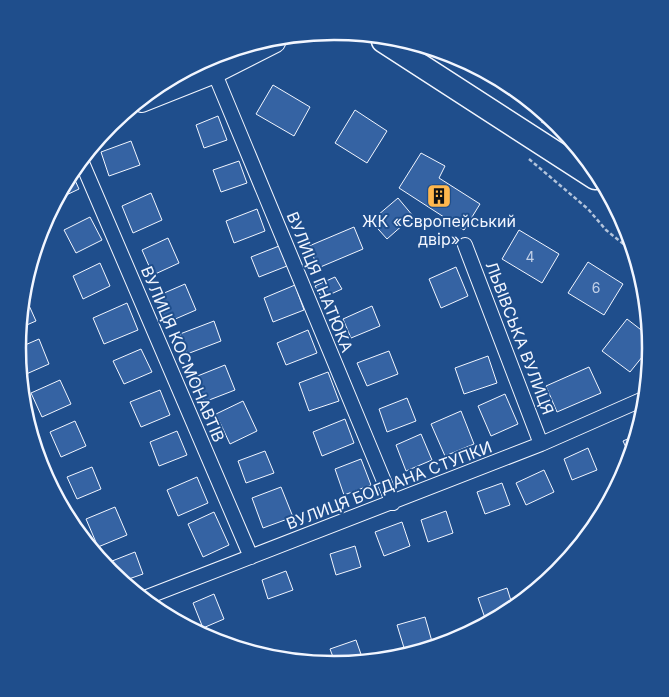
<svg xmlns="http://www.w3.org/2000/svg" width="669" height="697" viewBox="0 0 669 697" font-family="Inter,sans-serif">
  <rect width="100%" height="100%" fill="#1f4e8c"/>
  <path fill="#3563a3" stroke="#f2f6ff" d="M273,85L310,107L294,136L256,114Z
    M355,110L387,131L367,163L335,143Z
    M218,116L227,140L204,148L196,125Z
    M131,141L140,165L109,176L101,152Z
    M421,153L445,166L439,178L480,204L464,230L399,188Z
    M239,161L247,183L221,192L213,170Z
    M74,178L79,189L62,197Z
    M151,193L162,220L133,233L122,206Z
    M398,198L413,216L387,239L371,221Z
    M257,209L265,231L234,243L226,221Z
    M90,217L102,240L76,253L64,230Z
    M354,227L363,249L318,268L309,246Z
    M519,230L559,254L542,283L502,259Z
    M168,238L179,263L153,275L142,250Z
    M279,246L287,266L259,277L251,257Z
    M588,262L623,284L604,315L568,293Z
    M100,263L110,286L83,299L73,276Z
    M456,267L468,296L441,308L429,279Z
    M335,277L342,289L322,298L315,286Z
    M185,284L196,310L166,323L155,297Z
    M295,285L304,310L273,322L264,298Z
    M27,301L36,321L22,327Z
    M127,303L138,330L104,344L93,318Z
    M372,306L380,326L351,338L343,319Z
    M627,319L649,336L651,346L630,372L602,351Z
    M214,321L221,341L187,354L180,334Z
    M308,330L317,353L286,365L277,343Z
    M39,339L49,364L24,375L18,348Z
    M141,349L152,372L124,384L113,361Z
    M389,351L398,374L367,386L357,363Z
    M488,356L497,383L464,394L455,368Z
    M225,365L235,390L204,402L195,377Z
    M589,367L601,393L557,412L546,386Z
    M328,372L339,401L309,411L299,383Z
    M60,380L71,404L42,417L31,393Z
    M160,390L170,415L141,427L130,402Z
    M505,394L518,424L491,436L478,406Z
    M407,398L416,421L387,432L379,409Z
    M243,401L257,431L230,444L216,414Z
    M461,411L474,444L445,456L431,424Z
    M345,419L354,443L322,456L313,432Z
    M75,421L86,446L61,457L50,432Z
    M177,431L187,455L159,466L150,442Z
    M421,434L432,460L406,471L396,445Z
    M634,436L630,456L623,441Z
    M588,448L597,470L572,480L564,459Z
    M265,451L274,473L246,483L238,461Z
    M361,459L371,485L344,495L335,469Z
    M92,467L101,489L77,499L67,477Z
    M544,470L554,492L526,505L516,483Z
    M197,477L208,503L178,516L167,490Z
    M502,483L510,505L485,514L477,492Z
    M281,487L293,517L263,528L252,498Z
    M115,507L127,535L98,547L86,519Z
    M446,511L453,533L428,542L421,520Z
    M214,512L229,545L203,557L188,524Z
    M402,522L410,546L384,556L375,532Z
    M355,546L361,567L336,575L330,554Z
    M135,552L143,574L123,581L110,573L107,563Z
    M565,563L558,573L551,578L548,569Z
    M286,571L293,590L268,599L262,580Z
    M507,588L512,604L486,621L478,598Z
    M214,594L224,619L203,628L193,603Z
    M425,617L433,645L405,651L397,625Z
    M356,640L363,660L336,665L330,649Z"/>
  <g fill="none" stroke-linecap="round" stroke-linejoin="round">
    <defs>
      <path id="minor" d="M215,74L393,503
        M83,165L251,557
        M465,245L541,444
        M147,597L541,444L641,400"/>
      <path id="tertiary" d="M142,103L215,74L276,43"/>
      <path id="primary" d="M383,41L595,178"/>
    </defs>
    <use href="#minor" stroke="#f2f6ff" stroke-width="16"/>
    <use href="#tertiary" stroke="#f2f6ff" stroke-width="20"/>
    <use href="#primary" stroke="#f2f6ff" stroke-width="25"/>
    <path stroke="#b3c4dc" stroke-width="2.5" stroke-dasharray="4 2.5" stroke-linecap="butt" d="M542,123L546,116
      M529,159L588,209L606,230L632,251"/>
    <use href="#minor" stroke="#1f4e8c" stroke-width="14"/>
    <use href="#tertiary" stroke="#1f4e8c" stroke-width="18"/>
    <use href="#primary" stroke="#1f4e8c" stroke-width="22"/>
  </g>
  <defs>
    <symbol id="building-square" viewBox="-11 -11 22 22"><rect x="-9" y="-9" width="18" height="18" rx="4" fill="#ffb74d" stroke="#1f4e8c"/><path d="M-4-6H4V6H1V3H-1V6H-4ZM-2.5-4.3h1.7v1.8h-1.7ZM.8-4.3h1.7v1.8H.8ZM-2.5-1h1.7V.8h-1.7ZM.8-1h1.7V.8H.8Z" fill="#111"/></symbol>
  </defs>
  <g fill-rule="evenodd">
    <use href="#building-square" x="425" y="182" width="28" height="28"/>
  </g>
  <g text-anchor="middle" stroke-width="4" stroke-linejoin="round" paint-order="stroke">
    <g font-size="14" fill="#c3d1e8">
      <text x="530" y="262">4</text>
      <text x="596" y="293">6</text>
    </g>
    <g font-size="16" fill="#f2f6ff" stroke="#1f4e8c">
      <text x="439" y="227">ЖК «Європейський<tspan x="439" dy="18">двір»</tspan></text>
    </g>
    <g font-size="16" fill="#f2f6ff" stroke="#1f4e8c">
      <text transform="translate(320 282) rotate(68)" y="6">ВУЛИЦЯ ГНАТЮКА</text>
      <text transform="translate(520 338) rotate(69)" y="6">ЛЬВІВСЬКА ВУЛИЦЯ</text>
      <text transform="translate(183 354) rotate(67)" y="6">ВУЛИЦЯ КОСМОНАВТІВ</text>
      <text transform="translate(389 485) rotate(-21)" y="6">ВУЛИЦЯ БОГДАНА СТУПКИ</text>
    </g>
  </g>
  <path d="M0 0H669V697H0ZM26 348a308 308 0 1 1 616 0a308 308 0 1 1-616 0Z" fill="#1f4e8c" fill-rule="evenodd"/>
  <path fill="none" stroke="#f2f6ff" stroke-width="2.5" d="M26 348a308 308 0 1 1 616 0a308 308 0 1 1-616 0Z"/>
</svg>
